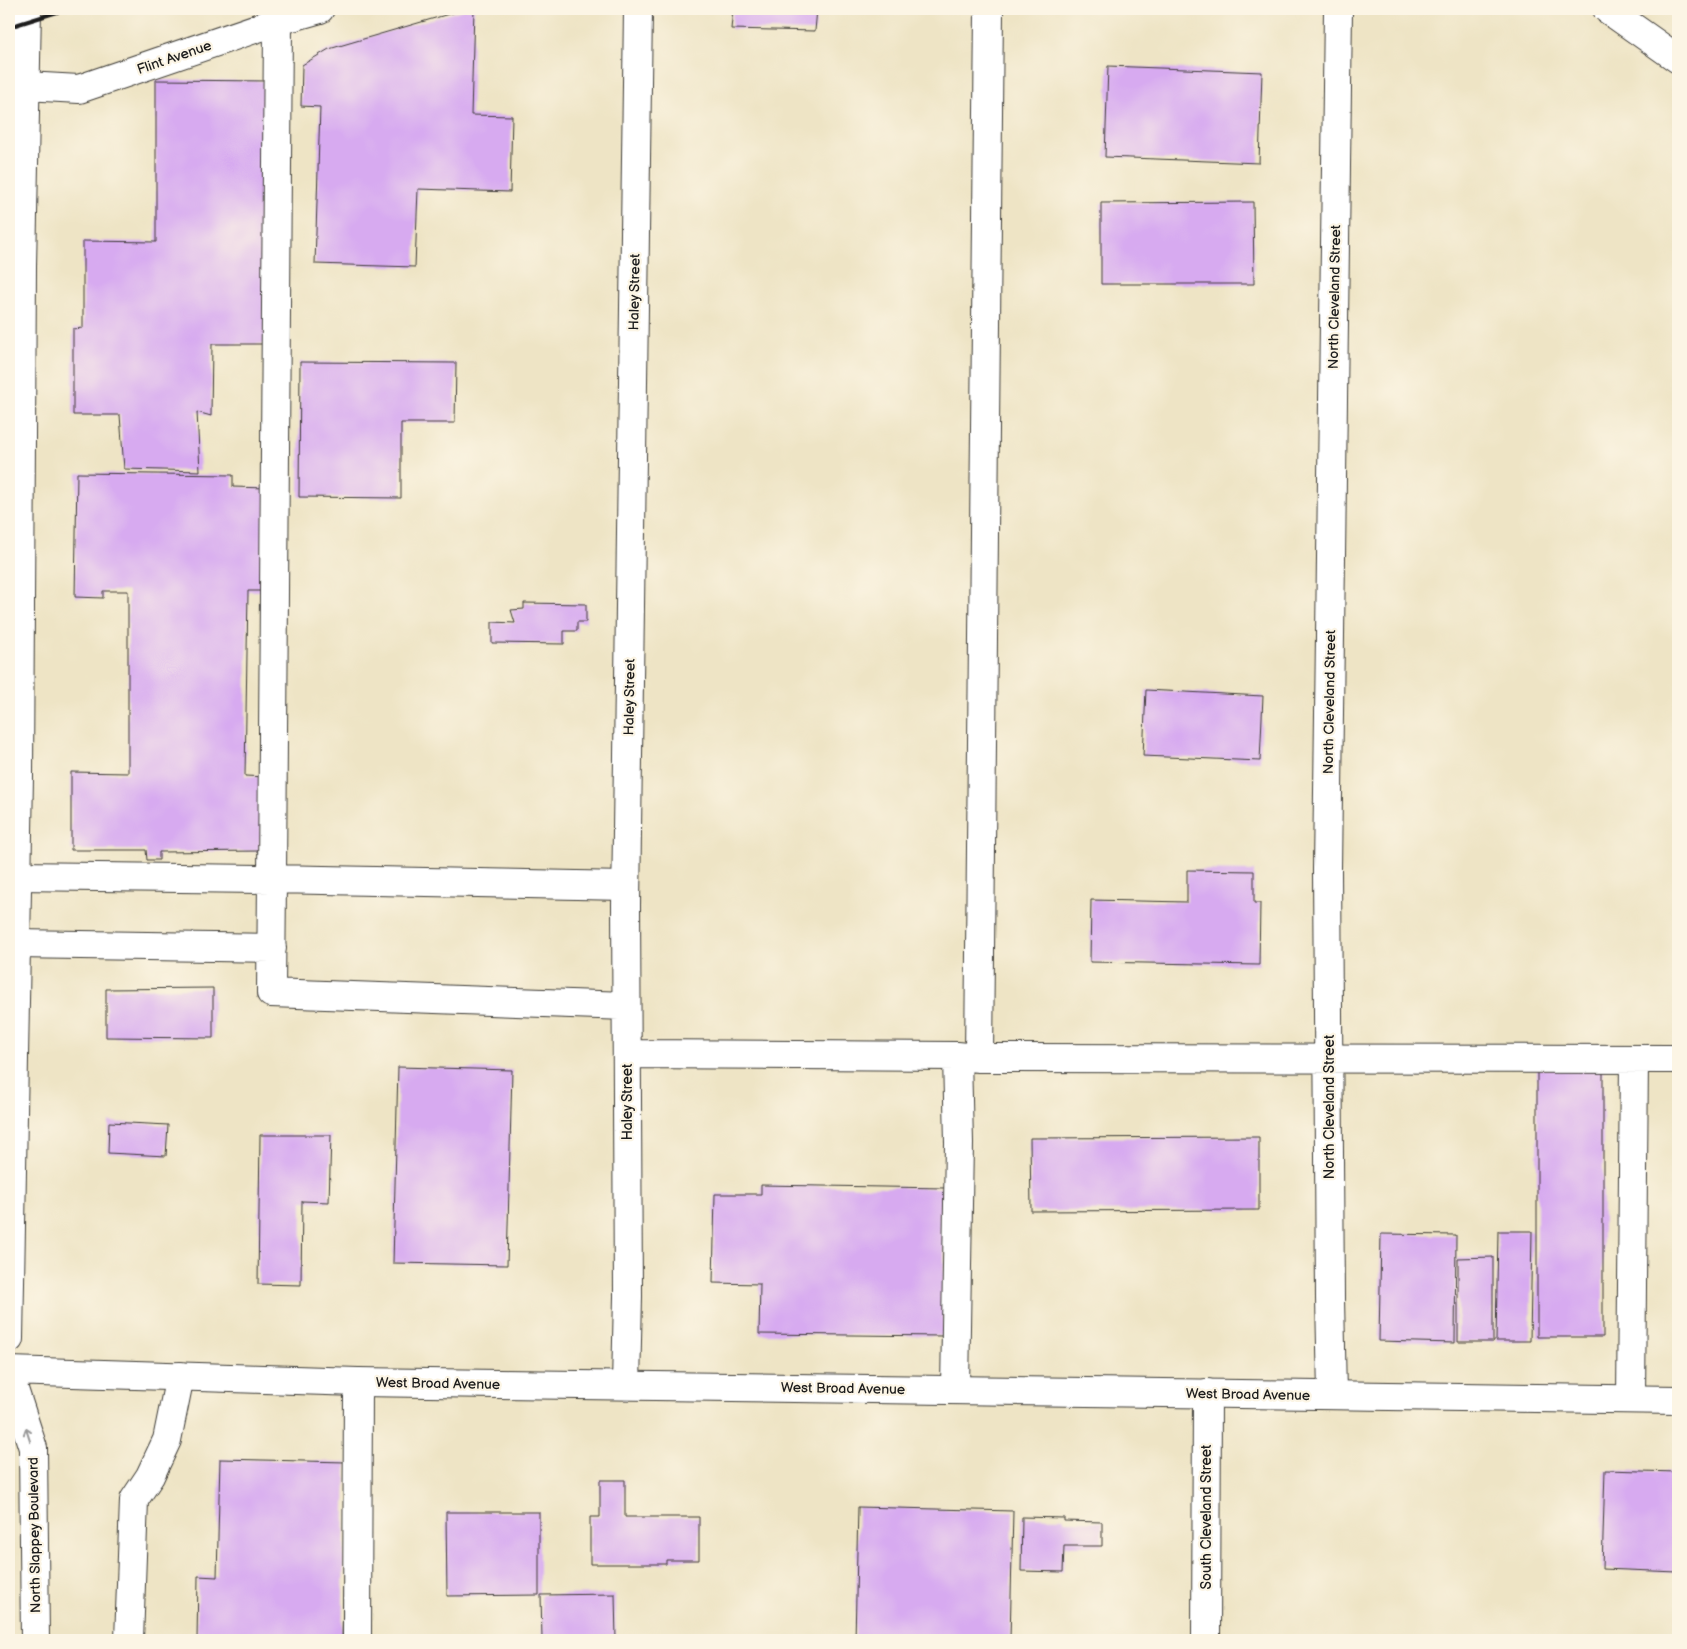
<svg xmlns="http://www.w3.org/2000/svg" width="1687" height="1649" viewBox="0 0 1687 1649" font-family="'Balsamiq Sans',sans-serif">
  <rect width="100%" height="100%" fill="#fcf5e5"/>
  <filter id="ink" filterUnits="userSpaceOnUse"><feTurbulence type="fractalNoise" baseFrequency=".02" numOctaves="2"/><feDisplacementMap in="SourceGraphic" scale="10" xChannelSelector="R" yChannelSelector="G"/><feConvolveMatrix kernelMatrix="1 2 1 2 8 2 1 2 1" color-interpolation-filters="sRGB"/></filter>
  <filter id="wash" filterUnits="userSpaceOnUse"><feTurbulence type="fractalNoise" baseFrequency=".0096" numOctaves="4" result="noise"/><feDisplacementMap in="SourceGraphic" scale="20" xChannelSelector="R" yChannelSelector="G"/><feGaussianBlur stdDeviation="1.12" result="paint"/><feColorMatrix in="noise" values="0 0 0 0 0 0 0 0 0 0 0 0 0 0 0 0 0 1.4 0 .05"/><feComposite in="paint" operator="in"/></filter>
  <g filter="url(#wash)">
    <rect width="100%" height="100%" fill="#eee4c5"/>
    <g id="blocks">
      <path fill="#d7aaf0" d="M466,9H474L471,115L512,116L510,192L418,189L415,267L315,264L320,107L301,106L302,65L329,49Z
        M733,9H817L815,31L731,29Z
        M1108,66L1262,72L1259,163L1105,157Z
        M156,80L271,81V344H212L211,416L197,412L200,471L124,469L120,415H73V329L83,328V241L156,242Z
        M1253,202L1254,284H1101V203Z
        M300,362L456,363L455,423H401V498L299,497Z
        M77,473L233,475V487L266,488L265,591H248L245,776L267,777L259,851L159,852V860H147L146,850H71V772L128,773V591H103V598L75,597Z
        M524,603L586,604V622H577V631H564V644L492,643V622L515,623L511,610L524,609Z
        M1146,690L1263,696L1260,761L1143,756Z
        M1187,870L1254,871V903H1260L1259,965L1090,962L1091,900L1187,902Z
        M213,988V1038L106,1037V989Z
        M398,1067L512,1070L507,1265L393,1263Z
        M1537,1069H1603V1337H1537Z
        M109,1122L168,1125L166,1156L108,1153Z
        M260,1135H331L329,1202L302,1201L301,1285L258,1284Z
        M1259,1137V1210L1031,1211L1030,1138Z
        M761,1185L945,1188L943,1336L759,1334L760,1284L713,1283L715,1194H761Z
        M1498,1231H1532L1530,1341H1496Z
        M1381,1234L1456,1235L1455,1343L1379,1341Z
        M1493,1257V1342H1458V1258Z
        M220,1459L346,1462L342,1640H197L198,1576L217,1577Z
        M1605,1470L1678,1472V1572L1602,1569Z
        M600,1480H625V1517H699V1560H666V1564H590V1517H600Z
        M858,1507L1013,1511L1010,1640H855Z
        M446,1512H539V1595L447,1596Z
        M1022,1517L1064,1518V1521L1102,1522V1546H1064L1063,1572L1021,1571Z
        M615,1594L616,1640H542L541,1595Z"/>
    </g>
  </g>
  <g filter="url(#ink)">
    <use href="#blocks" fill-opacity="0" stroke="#3c3a35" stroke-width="1"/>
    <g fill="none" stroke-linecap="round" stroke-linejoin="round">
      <defs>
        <path id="minor" d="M989,9L979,1058L1678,1059
          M278,21L272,879L626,886
          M26,86L79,89L278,21L320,9
          M16,876L272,879L271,993L626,1006
          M15,944L272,948
          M627,1054L957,1056L979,1058
          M626,1385L628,1296L626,905L638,9
          M955,1389L959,1143L957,1056
          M1332,1395L1330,1298L1327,870L1338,9
          M1631,1399L1634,1059
          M129,1640L134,1500L150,1476L167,1440L180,1376
          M357,1640L358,1382
          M1206,1640L1207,1393"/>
        <path id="major" d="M1607,9L1678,59
          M9,1339L19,776L22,267L27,9
          M9,1371L358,1382L1678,1400
          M9,1374L33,1448L35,1640"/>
      </defs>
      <use href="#minor" stroke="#3c3a35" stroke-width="30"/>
      <use href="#major" stroke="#3c3a35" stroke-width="30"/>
      <use href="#minor" stroke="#fff" stroke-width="28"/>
      <use href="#major" stroke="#fff" stroke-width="28"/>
      <path stroke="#1c1c1c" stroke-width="4" d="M9,27L67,9"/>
    </g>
    <defs><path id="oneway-shaft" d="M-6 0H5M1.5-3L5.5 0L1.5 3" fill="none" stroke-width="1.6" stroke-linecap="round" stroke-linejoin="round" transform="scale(1.25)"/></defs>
    <use stroke="#999" href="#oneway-shaft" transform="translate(28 1435) rotate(-108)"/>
  </g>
  <g text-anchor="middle" stroke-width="4.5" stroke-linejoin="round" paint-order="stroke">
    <g font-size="14" fill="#1c1c1c" stroke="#fcf5e5">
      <text transform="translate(174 57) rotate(-19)" y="5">Flint Avenue</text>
      <text transform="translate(634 292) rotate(-89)" y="5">Haley Street</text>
      <text transform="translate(1334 297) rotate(-89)" y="5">North Cleveland Street</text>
      <text transform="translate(629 697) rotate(-89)" y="5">Haley Street</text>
      <text transform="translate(1329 702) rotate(-89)" y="5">North Cleveland Street</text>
      <text transform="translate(627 1102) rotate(-90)" y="5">Haley Street</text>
      <text transform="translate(1329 1107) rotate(-90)" y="5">North Cleveland Street</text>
      <text transform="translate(438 1383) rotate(1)" y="5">West Broad Avenue</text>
      <text transform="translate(843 1388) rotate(1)" y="5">West Broad Avenue</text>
      <text transform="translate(1248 1394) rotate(1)" y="5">West Broad Avenue</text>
      <text transform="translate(1206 1517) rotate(-90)" y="5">South Cleveland Street</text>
      <text transform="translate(34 1535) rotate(-91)" y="5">North Slappey Boulevard</text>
    </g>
  </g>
  <rect width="1687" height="1649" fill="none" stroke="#fcf5e5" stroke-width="30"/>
</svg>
